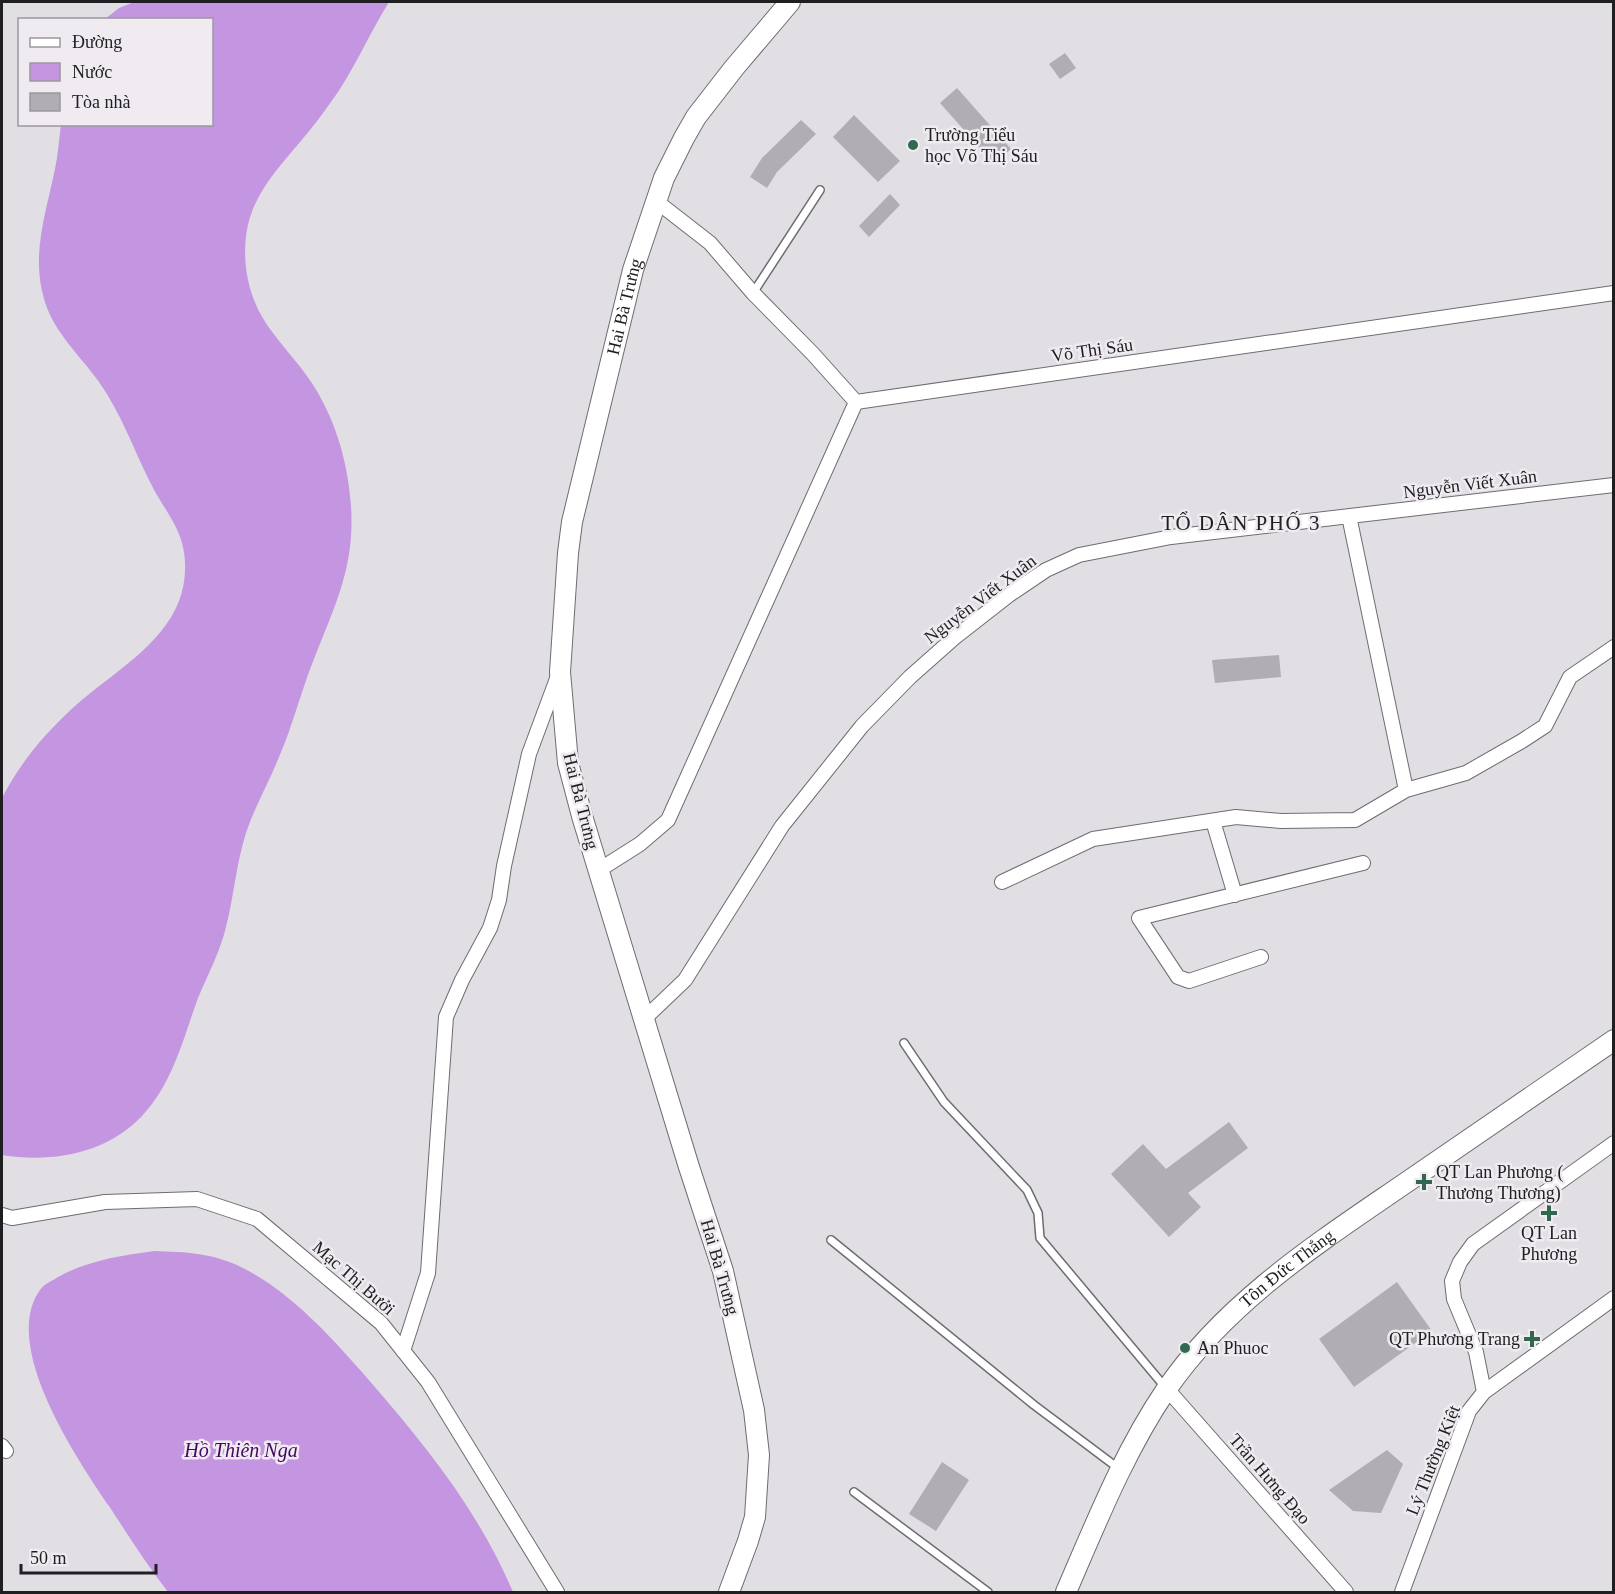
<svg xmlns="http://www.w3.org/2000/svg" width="1615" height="1594" viewBox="0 0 1615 1594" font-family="'Times New Roman',serif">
  <rect width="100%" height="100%" fill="#e1dee4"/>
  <path fill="#c495e0" d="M134,2H389C371,31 357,63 338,92C326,109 314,126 300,142C276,171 251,196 246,236C242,271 251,305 273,333C287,352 303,368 315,388C337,424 348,464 351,506C355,567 335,605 314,659C301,691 293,725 279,757C269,782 255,806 246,833C236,864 234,896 226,927C220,952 208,974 198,998C183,1039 173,1083 142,1116C106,1154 52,1163 2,1155V798C20,763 45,733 75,706C111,674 161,647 179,601C186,583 187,561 182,543C176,521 160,503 150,482C133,448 121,413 99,382C79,354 54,333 44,299C31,254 46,213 55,169C58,155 59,139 61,125L212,124V20L105,19L119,8Z
    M154,1251C185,1252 214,1253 243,1268C292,1293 332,1338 368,1379C426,1446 478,1510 513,1592H168C147,1565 128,1535 109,1506C77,1459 0,1345 40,1290C44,1284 52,1281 58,1277C89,1260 120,1256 154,1251Z"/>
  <path fill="#b0adb3" d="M1065,53L1076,68L1060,79L1049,64Z
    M957,88L1011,149L994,164L940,103Z
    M854,115L900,161L878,182L833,137Z
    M801,120L816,134L777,172L767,188L750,177L762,158Z
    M890,194L900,205L869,237L859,226Z
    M1279,655L1281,677L1215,683L1212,660Z
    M1229,1122L1248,1148L1188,1193L1201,1207L1169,1237L1111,1174L1143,1144L1166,1169Z
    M1397,1282L1432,1331L1354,1387L1319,1339Z
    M1387,1450L1403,1464L1381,1513L1353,1511L1329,1490Z
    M942,1462L969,1480L936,1531L909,1514Z"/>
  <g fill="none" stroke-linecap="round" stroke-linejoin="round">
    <defs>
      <path id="lane" d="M753,293L820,190
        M904,1043L944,1102L1027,1190L1038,1213L1040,1238L1165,1387
        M831,1240L1034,1405L1118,1468
        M854,1492L988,1592"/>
      <path id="street" d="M656,201L710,243L753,293L813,354L856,402L1614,293
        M1349,516L1406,790
        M1213,821L1235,895
        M599,870L640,844L668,820L856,402
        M1002,882L1093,839L1236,817L1281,821L1355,820L1406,790L1466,773L1522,741L1545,726L1570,677L1614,647
        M1261,957L1189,981L1178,977L1139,918L1363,863
        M644,1019L685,980L782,826L862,726L910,677L954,638L1009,595L1046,570L1079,555L1171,537L1614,485
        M2,1215L12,1218L105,1202L197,1199L257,1219L381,1323L428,1382L557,1592
        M403,1351L428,1273L446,1017L462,980L490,928L499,900L504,866L529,754L558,676
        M1167,1389L1346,1592
        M1484,1392L1476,1352L1454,1299L1452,1281L1460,1262L1473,1244L1614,1143
        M2,1446L6,1451
        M1402,1592L1469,1411L1484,1392L1614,1298"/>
      <g id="secondary">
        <path id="s1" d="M729,1592L748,1541L755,1517L759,1455L754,1410L723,1271L689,1167L582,816L568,763L560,672L568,553L572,522L633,270L664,178L684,138L696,117L734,68L790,2"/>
        <path id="s2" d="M1066,1592C1096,1523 1124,1452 1166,1390C1226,1302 1318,1243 1404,1184C1474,1136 1544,1088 1614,1040"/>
      </g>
    </defs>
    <use href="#lane" stroke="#6f6c71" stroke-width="10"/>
    <use href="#street" stroke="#6f6c71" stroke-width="16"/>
    <use href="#secondary" stroke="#6f6c71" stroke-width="22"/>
    <use href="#lane" stroke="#fff" stroke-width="7"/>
    <use href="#street" stroke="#fff" stroke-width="14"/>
    <use href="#secondary" stroke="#fff" stroke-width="20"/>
  </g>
  <g fill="#31684f" stroke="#efebf1" stroke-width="2">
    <circle cx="913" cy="145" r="6"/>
    <path d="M1421 1173h6v6h6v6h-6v6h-6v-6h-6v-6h6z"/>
    <path d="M1546 1204h6v6h6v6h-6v6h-6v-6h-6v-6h6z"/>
    <path d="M1529 1330h6v6h6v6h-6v6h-6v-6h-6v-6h6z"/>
    <circle cx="1185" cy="1348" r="6"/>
  </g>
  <g text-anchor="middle" stroke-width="5" stroke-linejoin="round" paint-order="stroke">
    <g font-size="18" fill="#1f1e20" stroke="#efebf1" text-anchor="start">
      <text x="925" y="141">Trường Tiểu<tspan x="925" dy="21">học Võ Thị Sáu</tspan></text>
      <text x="1436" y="1178">QT Lan Phương (<tspan x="1436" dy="21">Thương Thương)</tspan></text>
      <text x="1549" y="1239" text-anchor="middle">QT Lan<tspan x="1549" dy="21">Phương</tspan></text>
      <text x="1520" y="1345" text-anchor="end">QT Phương Trang</text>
      <text x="1197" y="1354">An Phuoc</text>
    </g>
    <g font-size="18" fill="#1f1e20" stroke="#efebf1">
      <text dy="6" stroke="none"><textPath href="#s1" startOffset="1324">Hai Bà Trưng</textPath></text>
      <text transform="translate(1092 350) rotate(-8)" y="6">Võ Thị Sáu</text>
      <text transform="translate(1470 484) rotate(-7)" y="6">Nguyễn Viết Xuân</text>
      <text transform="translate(980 599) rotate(-37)" y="6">Nguyễn Viết Xuân</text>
      <text transform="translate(581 801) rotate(76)" y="6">Hai Bà Trưng</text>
      <text transform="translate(720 1267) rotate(74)" y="6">Hai Bà Trưng</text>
      <text dy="6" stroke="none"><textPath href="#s2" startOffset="398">Tôn Đức Thắng</textPath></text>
      <text transform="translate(354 1278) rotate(41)" y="6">Mạc Thị Bưởi</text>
      <text transform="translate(1433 1460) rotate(-68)" y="6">Lý Thường Kiệt</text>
      <text transform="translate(1270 1479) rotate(49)" y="6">Trần Hưng Đạo</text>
    </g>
    <g font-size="20" font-style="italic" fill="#480663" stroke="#efebf1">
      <text x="241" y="1457">Hồ Thiên Nga</text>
    </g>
    <g font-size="21" letter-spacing="1.5" fill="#1f1e20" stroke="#efebf1">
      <text x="1241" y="530">TỔ DÂN PHỐ 3</text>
    </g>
  </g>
  <rect width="1615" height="1594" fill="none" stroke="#1f1e20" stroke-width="6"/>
  <rect x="18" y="18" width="195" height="108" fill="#efebf1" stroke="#9c999d" stroke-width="1.5"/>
  <rect x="30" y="38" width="30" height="9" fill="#ffffff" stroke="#9c999d" stroke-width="1.5"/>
  <text x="72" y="48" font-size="18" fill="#1f1e20">Đường</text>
  <rect x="30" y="63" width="30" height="18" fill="#c495e0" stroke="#9c999d" stroke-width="1.5"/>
  <text x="72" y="78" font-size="18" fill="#1f1e20">Nước</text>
  <rect x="30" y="93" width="30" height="18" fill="#b0adb3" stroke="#9c999d" stroke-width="1.5"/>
  <text x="72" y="108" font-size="18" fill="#1f1e20">Tòa nhà</text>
  <path d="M21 1564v9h135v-9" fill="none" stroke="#1f1e20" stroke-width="3"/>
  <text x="30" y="1564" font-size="18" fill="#1f1e20" stroke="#efebf1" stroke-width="4.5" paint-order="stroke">50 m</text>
</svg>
